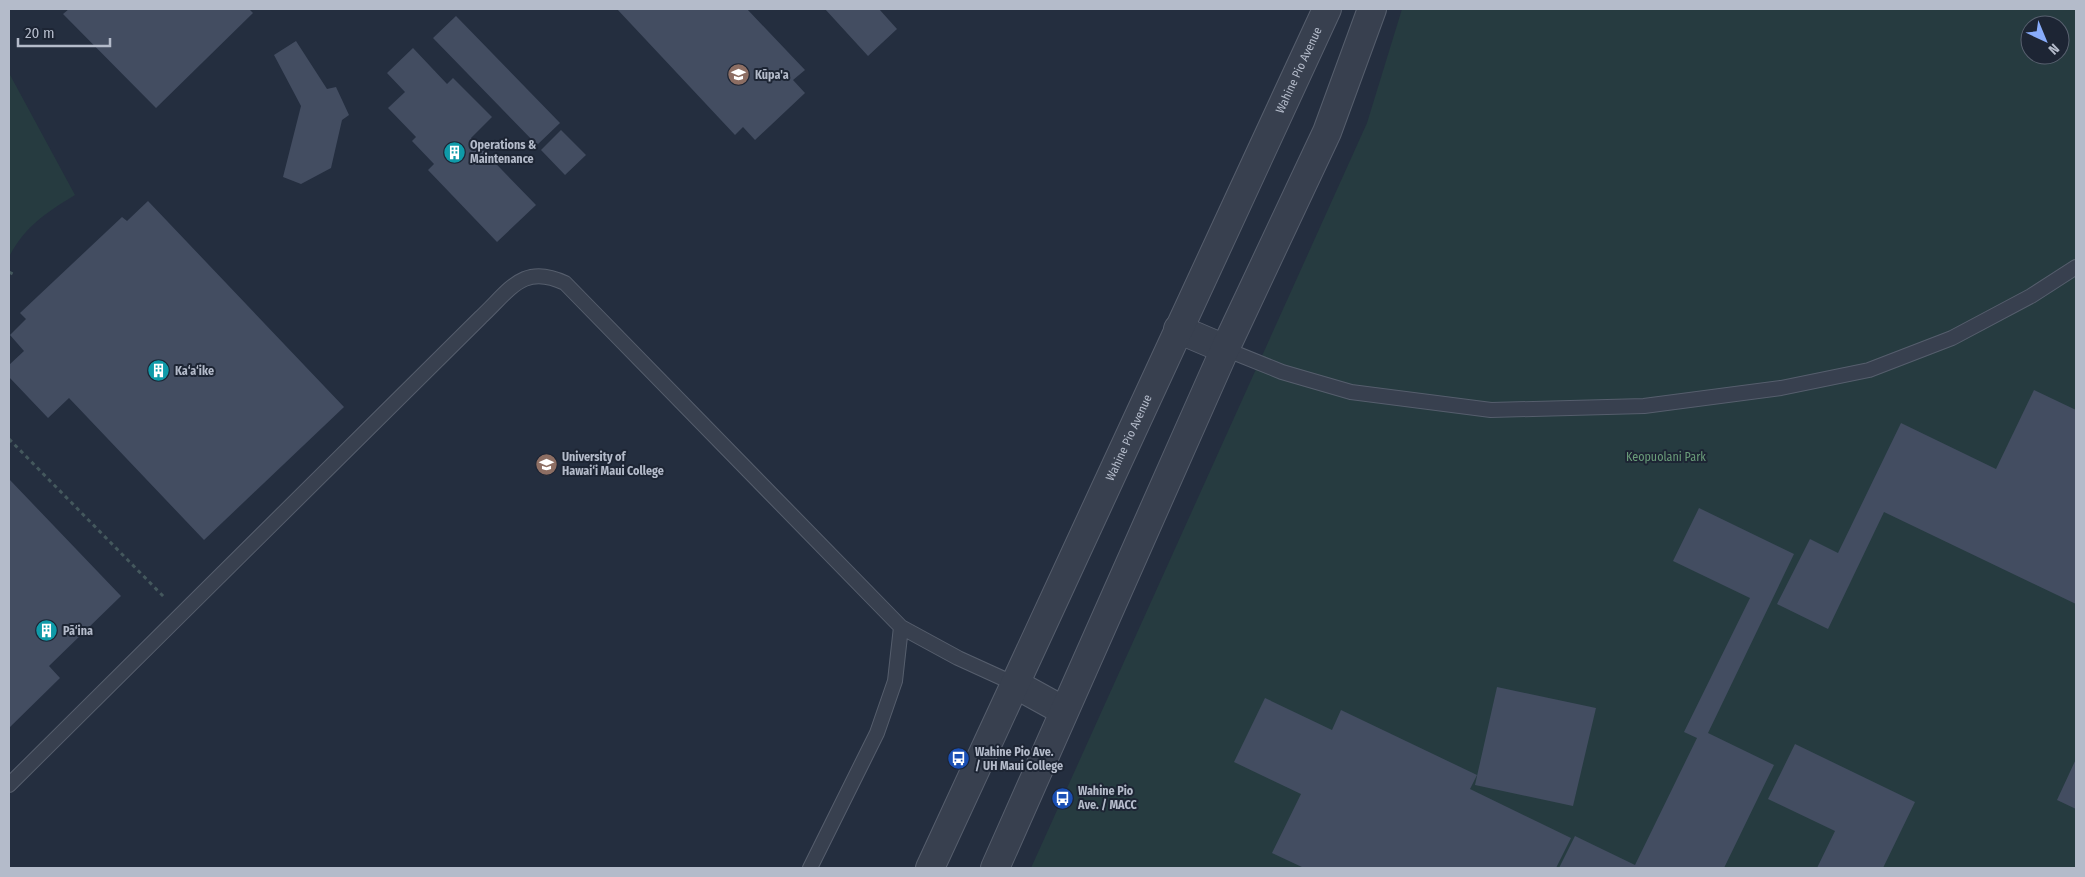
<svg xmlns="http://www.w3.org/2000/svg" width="2085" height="877" viewBox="0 0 2085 877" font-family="'Fira Sans Condensed',sans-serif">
  <rect width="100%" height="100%" fill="#242e3f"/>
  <path fill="#263b40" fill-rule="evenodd" d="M1402,9H2076V868H1031L1367,123ZM2030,25H2060V55H2030Z
    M9,73L75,195C47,212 24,227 9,257Z"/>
  <path fill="#434d61" d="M69,9H249L253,13L156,108L63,14Z
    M617,9H747L805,70L793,80L805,93L755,140L743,127L735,135Z
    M825,9H879L897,29L868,56Z
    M456,16L560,123L537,145L433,38Z
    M296,41L327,89L336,87L349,115L342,120L331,168L301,184L283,177L301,106L274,55Z
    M413,48L447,84L453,78L492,117L471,138L536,205L497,242L428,170L434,164L412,141L416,137L388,108L405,92L387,73Z
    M561,130L586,155L565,175L541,150Z
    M148,201L344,407L204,540L69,398L48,418L9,377V365L24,351L10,335L26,319L20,313L122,217L127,221Z
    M2034,390L2076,410V604L1884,512L1828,629L1777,604L1810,539L1838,553L1901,423L1996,469Z
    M9,479L121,596L49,666L60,678L9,728Z
    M1699,508L1794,554L1708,733L1774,765L1724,868H1559L1575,836L1635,865L1697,738L1684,732L1750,598L1673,561Z
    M1497,687L1596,708L1573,806L1475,785Z
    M1265,698L1332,730L1341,710L1477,775L1470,789L1571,838L1556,868H1304L1272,853L1301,794L1234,762Z
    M1795,744L1915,802L1883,868H1817L1835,831L1768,799Z
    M2076,759V809L2057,800Z"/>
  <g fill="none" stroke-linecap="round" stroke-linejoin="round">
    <defs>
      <path id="lane" d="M1225,349L1282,372L1351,392L1491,410L1644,406L1781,388L1869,370L1952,338L2031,296L2076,267
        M9,785L481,317C510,290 523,263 565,283L901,627
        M810,868L877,733L895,681L901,627L958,658L1015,684"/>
      <g id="street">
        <path d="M1178,329L1225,349"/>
        <path d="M1015,684L1064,711"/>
        <path id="s1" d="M930,868L1327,9"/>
        <path d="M995,868L1225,349L1327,132L1372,9"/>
      </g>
    </defs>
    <use href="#lane" stroke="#565e6d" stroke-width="16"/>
    <use href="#street" stroke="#565e6d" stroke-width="30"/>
    <path stroke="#44585d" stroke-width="3" stroke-dasharray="4 4" stroke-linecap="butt" d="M9,272L15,275
      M9,439L165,598"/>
    <use href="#lane" stroke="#38404f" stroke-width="14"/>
    <use href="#street" stroke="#38404f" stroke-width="28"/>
  </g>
  <defs>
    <symbol id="university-disc" viewBox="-11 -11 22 22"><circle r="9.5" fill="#8d6e63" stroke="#1d2534"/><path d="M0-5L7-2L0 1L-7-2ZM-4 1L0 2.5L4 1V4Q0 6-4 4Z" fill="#fff"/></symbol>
    <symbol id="building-disc" viewBox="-11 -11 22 22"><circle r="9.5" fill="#0f9aa8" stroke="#1d2534"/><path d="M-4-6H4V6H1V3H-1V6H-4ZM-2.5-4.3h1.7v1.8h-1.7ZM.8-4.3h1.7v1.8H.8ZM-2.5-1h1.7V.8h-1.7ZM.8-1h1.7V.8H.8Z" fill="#fff"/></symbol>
    <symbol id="bus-disc" viewBox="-11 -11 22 22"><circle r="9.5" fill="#1a4fb4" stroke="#1d2534"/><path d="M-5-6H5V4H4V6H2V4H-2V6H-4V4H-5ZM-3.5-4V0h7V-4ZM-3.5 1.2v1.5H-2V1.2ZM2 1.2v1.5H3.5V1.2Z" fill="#fff"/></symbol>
  </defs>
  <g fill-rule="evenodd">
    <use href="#university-disc" x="726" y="62" width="25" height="25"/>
    <use href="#building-disc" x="442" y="140" width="25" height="25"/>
    <use href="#building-disc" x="146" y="358" width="25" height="25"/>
    <use href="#university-disc" x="534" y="452" width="25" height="25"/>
    <use href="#building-disc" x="34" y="618" width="25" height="25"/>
    <use href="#bus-disc" x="946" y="746" width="25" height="25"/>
    <use href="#bus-disc" x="1050" y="786" width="25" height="25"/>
  </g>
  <g text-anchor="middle" stroke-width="4" stroke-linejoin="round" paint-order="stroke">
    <g font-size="12" fill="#b4bbca" stroke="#1d2534">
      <text dy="4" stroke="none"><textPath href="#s1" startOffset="879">Wahine Pio Avenue</textPath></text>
      <text dy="4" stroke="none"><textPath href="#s1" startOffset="474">Wahine Pio Avenue</textPath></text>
    </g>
    <g font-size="12" font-weight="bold" fill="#b4bbca" stroke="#1d2534" text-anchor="start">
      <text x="755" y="79">Kūpa'a</text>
      <text x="470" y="149">Operations &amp;<tspan x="470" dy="14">Maintenance</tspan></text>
      <text x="175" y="375">Ka‘a‘ike</text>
      <text x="562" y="461">University of<tspan x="562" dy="14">Hawai‘i Maui College</tspan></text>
      <text x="63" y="635">Pā‘ina</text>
      <text x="975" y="756">Wahine Pio Ave.<tspan x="975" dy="14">/ UH Maui College</tspan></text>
      <text x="1078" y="795">Wahine Pio<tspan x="1078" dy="14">Ave. / MACC</tspan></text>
    </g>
    <g font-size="12" fill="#6a9c79" stroke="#1d2534">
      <text x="1666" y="461">Keopuolani Park</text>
    </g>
  </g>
  <rect width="2085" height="877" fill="none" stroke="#b4bbca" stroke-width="20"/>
  <g transform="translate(2045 40) rotate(136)"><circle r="24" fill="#1d2534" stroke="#596170"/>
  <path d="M0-4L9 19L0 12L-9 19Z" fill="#88acfb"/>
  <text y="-8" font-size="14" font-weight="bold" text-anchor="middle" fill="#b4bbca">N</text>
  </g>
  <path d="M18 38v8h92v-8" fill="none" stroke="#b4bbca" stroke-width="2.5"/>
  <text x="25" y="38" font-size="15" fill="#b4bbca" stroke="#1d2534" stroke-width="4" paint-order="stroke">20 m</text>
</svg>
